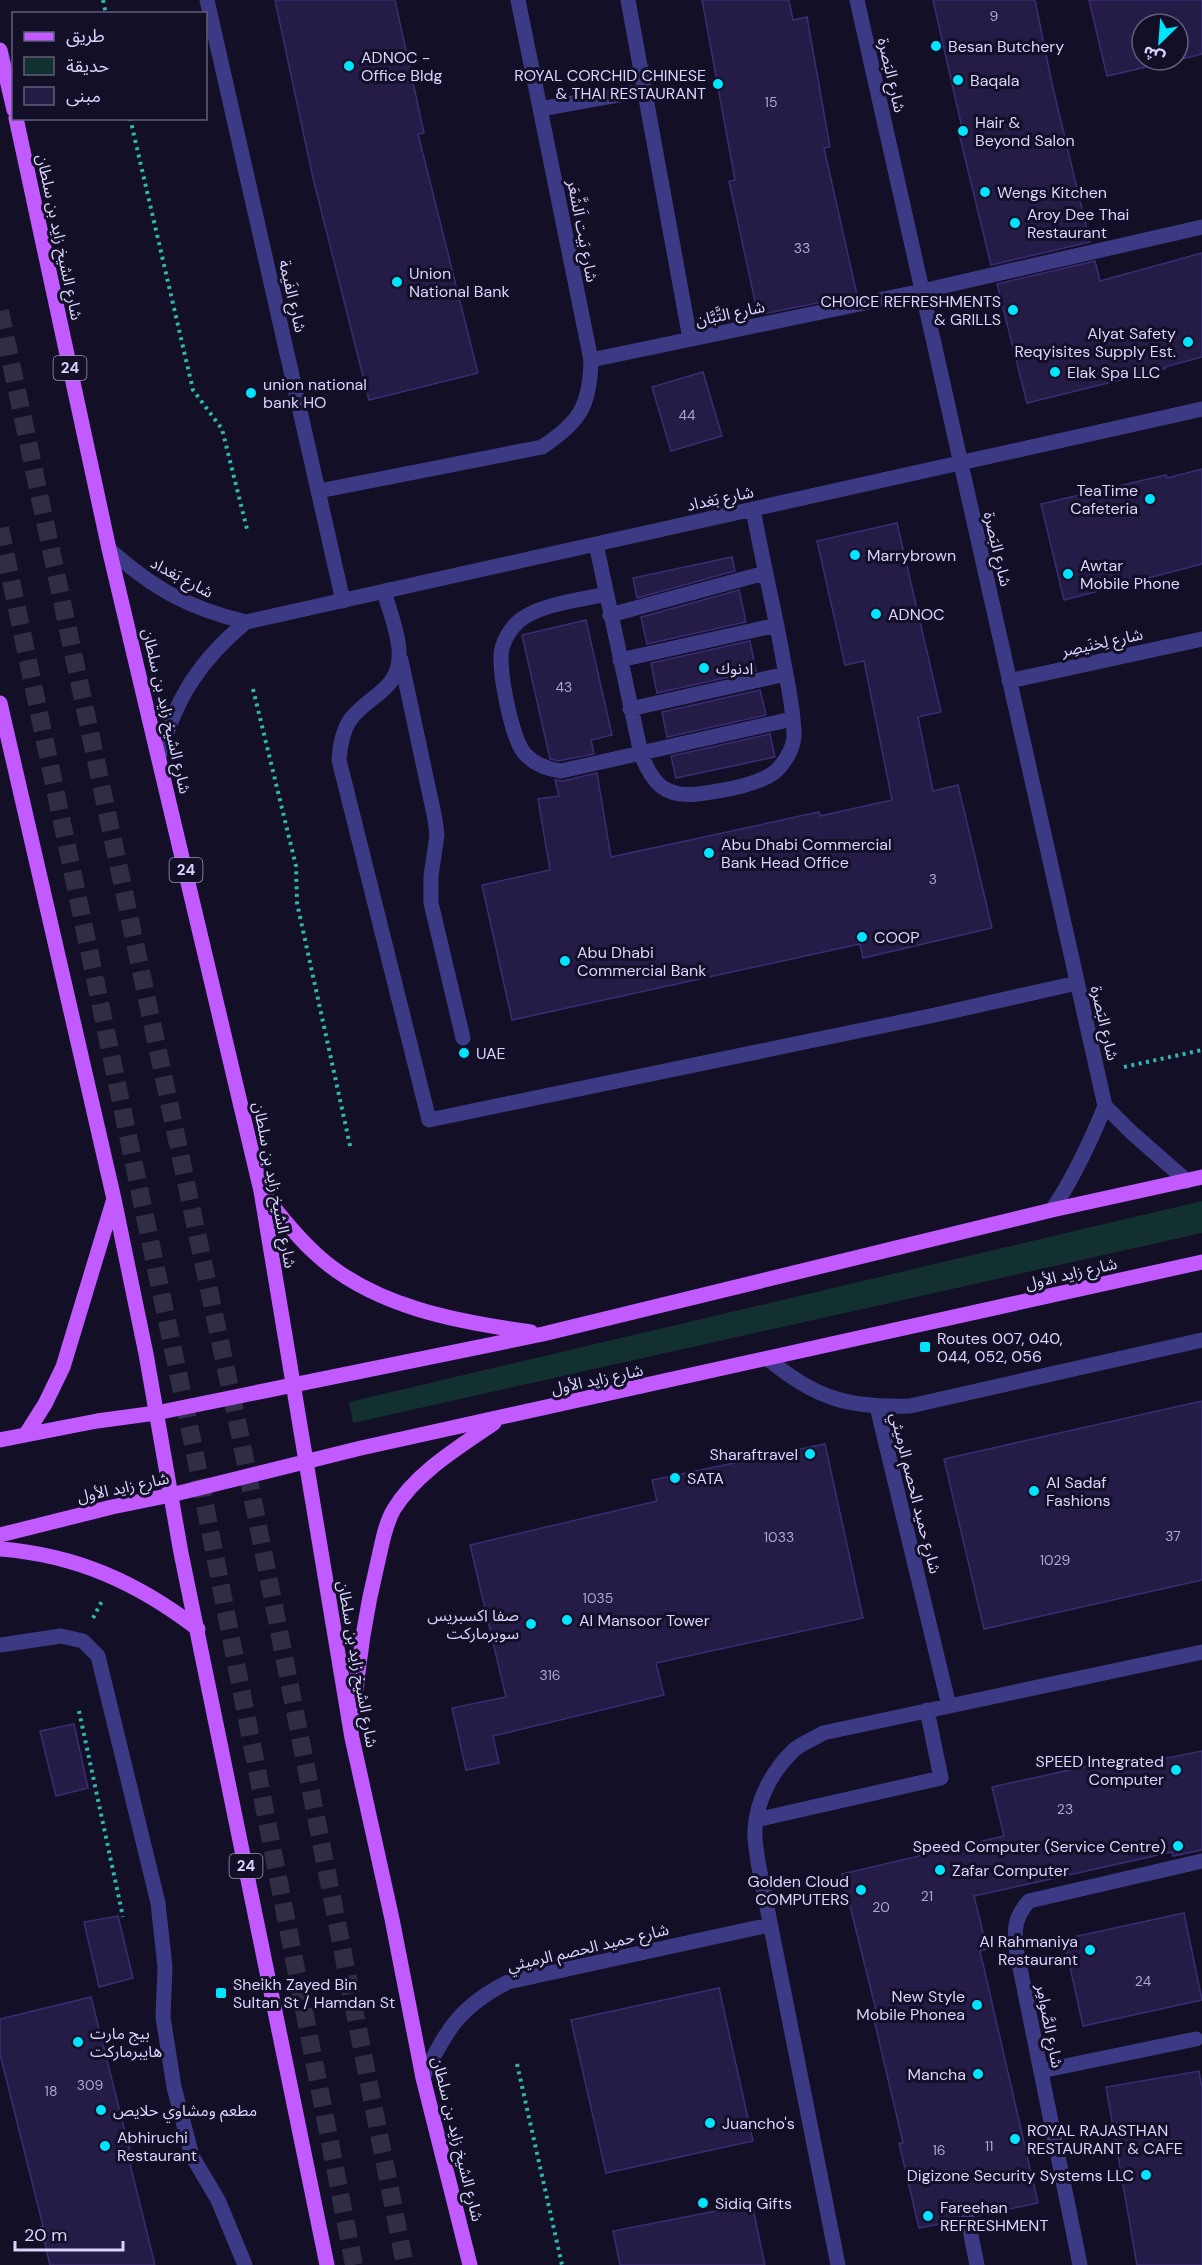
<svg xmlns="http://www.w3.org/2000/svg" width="1202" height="2265" viewBox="0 0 1202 2265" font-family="'DM Sans','Noto Sans Arabic',sans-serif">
  <rect width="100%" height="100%" fill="#130f26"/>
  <path fill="#12302f" d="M1202,1201V1233L353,1423L349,1402Z"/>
  <path fill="#241b47" stroke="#3b2d73" stroke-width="1.5" d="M275,0H395L424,133L418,134L478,373L369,400L313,178Z
    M702,0H789L793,20L807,17L830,147L824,148L857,295L758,315L729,181L735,180Z
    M933,0H1035L1052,84L1090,242L991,265L958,129L962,128Z
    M1089,0H1202V54L1178,60V24H1142V60H1177L1107,76Z
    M1202,253V357L1165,367V369L1027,403L997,284L1095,261L1100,281Z
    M703,372L722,436L671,451L652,387Z
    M1202,469V564L1064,600L1041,504L1166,475L1167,478Z
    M897,523L941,712L918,717L933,791L958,785L992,928L863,958L860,944L512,1020L482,885L550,870L538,799L559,796L555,780L563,781L597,773L611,857L819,812L820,816L892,800L864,661L845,665L817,541Z
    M732,557L735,571L637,598L633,578Z
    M739,590L746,622L647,644L641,617Z
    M586,620L612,735L591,740L594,754L558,761L550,759L522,635Z
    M750,641L756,671L657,693L651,663Z
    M760,690L766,715L667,737L662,712Z
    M770,734L775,757L676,778L671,756Z
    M1202,1401V1580L984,1629L944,1459Z
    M825,1444L863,1618L656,1663L664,1695L493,1736L499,1763L466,1770L452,1708L506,1697L470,1545L657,1501L652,1480Z
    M74,1724L88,1788L56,1796L40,1731Z
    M1202,1751V1850L1173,1856L1172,1852L974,1896L987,1949L980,1951L1038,2203L977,2216L972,2211H966L961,2213L958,2220L919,2228L899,2143H903L873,2015L877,2014L842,1874L1004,1836L992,1787L1120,1759L1122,1767Z
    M1184,1913L1202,2000L1083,2026L1064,1939Z
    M118,1916L133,1978L99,1987L84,1922Z
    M719,1988L753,2141L606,2173L571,2020Z
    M91,1997L133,2163L130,2164L155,2265H50L41,2227L43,2226L0,2054V2019Z
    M1199,2071L1202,2088V2265H1137L1106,2087Z
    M752,2204L765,2265H620L613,2231Z"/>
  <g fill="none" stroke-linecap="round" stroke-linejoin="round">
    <path stroke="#312d47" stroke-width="18" stroke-dasharray="18 9" stroke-linecap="butt" d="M0,311L240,1435L405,2265
      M0,528L194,1449L354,2265"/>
    <path stroke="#2fb8b0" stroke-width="4" stroke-dasharray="3 4.5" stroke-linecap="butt" d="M103,0L106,14
      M130,118L193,390L222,429L247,529
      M253,689L296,866L297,903L351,1150
      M1124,1067L1202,1050
      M93,1618L102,1601
      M79,1711L123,1917
      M517,2064L562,2265"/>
    <path stroke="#3d3a85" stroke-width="15" d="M207,0L343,601
      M628,0L690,339
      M857,0L1105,1106L1131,1132L1187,1181
      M540,109L646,90
      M591,360L922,291L1202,227
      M319,491L542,447C580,422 590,406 591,360L518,0
      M596,544L641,754C652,783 665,798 698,794C720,791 764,785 779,768C787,759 794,746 794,735C794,709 787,682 783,658C774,608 762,559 753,509
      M109,549C154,589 188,608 246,622L1202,409
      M384,591C389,610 398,631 399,650C402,690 369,694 350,720C342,732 340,746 339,760L429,1120L935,1015L1077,983
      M606,594C581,600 539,604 519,621C511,628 505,638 502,648C497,666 512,741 525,754C535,765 547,769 561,771L792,719
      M610,615L765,573
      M401,660L435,819L437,835L431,876V903L463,1038
      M620,660L777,625
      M1009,681L1202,639
      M630,709L786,674
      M159,757C176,698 199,661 246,622
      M1052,1210C1074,1177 1090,1143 1105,1106
      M768,1359C816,1399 849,1408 910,1406L1202,1340
      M877,1407L949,1706
      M0,1645L61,1636L83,1641L98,1656L158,1903L165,1967L163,2017L174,2087L192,2156L218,2200L245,2265
      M756,1820L941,1778L927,1710
      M1041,2071L1196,2039
      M423,2078C446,2030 460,2006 508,1982L769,1925
      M968,2220L977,2265
      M838,2265L758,1862C757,1852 754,1840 755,1829C757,1799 772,1771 794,1750C802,1743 814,1739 823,1733L1202,1652
      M1080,2265L1016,1948C1014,1928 1015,1917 1029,1901L1202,1861"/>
    <path stroke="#c25bff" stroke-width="15" d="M0,50L14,110
      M16,118L109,549L261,1191L352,1738L392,1919L423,2078L470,2265
      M0,703L114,1199L146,1354L181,1553L327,2265
      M262,1192C279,1214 296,1236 317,1255C374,1307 458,1322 531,1332
      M26,1434L45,1404L63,1367L113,1202
      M0,1440L97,1421L156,1413L543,1334L1052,1210L1202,1177
      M0,1535L112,1507L171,1495L361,1448L1202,1262
      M0,1549C77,1555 138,1583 198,1629
      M354,1714C358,1659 365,1614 378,1561C382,1544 385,1524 394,1509C417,1472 459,1447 494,1423"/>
  </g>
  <g fill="#00e5ff" stroke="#130f26" stroke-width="2">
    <circle cx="936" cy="46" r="6"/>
    <circle cx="349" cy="66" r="6"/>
    <circle cx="958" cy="80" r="6"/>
    <circle cx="718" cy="84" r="6"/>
    <circle cx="963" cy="131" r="6"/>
    <circle cx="985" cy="192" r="6"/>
    <circle cx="1015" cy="223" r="6"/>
    <circle cx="397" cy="282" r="6"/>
    <circle cx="1013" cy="310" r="6"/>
    <circle cx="1188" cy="342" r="6"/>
    <circle cx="1055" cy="372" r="6"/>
    <circle cx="251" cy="393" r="6"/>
    <circle cx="1150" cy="499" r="6"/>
    <circle cx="855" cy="555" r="6"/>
    <circle cx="1068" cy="574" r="6"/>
    <circle cx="876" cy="614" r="6"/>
    <circle cx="704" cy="668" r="6"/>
    <circle cx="709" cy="853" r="6"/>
    <circle cx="862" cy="937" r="6"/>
    <circle cx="565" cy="961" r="6"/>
    <circle cx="464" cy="1053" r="6"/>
    <rect x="919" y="1341" width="12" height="12" rx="3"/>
    <circle cx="810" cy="1454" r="6"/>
    <circle cx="675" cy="1478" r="6"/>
    <circle cx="1034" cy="1491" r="6"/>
    <circle cx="567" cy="1620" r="6"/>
    <circle cx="531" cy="1624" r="6"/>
    <circle cx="1176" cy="1770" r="6"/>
    <circle cx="1178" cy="1846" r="6"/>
    <circle cx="940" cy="1870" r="6"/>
    <circle cx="861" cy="1890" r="6"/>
    <circle cx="1090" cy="1950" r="6"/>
    <rect x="215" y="1987" width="12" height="12" rx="3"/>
    <circle cx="977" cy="2005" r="6"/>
    <circle cx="78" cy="2042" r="6"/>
    <circle cx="978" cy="2074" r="6"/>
    <circle cx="101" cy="2110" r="6"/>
    <circle cx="710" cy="2123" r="6"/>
    <circle cx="1015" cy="2139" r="6"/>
    <circle cx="105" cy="2146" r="6"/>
    <circle cx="1146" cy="2175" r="6"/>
    <circle cx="703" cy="2203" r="6"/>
    <circle cx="928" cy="2216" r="6"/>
  </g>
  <g text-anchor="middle" stroke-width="6" stroke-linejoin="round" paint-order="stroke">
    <g font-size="14" fill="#aca6d1">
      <text x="994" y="21">9</text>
      <text x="771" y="107">15</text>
      <text x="802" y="253">33</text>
      <text x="687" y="420">44</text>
      <text x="564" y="692">43</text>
      <text x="933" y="884">3</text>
      <text x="1173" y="1541">37</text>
      <text x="779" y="1542">1033</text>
      <text x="1055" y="1565">1029</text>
      <text x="598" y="1603">1035</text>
      <text x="550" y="1680">316</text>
      <text x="1065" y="1814">23</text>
      <text x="927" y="1901">21</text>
      <text x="881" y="1912">20</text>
      <text x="1143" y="1986">24</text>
      <text x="90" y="2090">309</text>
      <text x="51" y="2096">18</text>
      <text x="989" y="2151">11</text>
      <text x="939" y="2155">16</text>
    </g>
    <g fill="#130f26" stroke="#9e99be" stroke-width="1.5">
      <rect x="53.5" y="356" width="33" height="24" rx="4.5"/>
      <rect x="169.5" y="858" width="33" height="24" rx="4.5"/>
      <rect x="229.5" y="1854" width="33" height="24" rx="4.5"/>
    </g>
    <g font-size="15" font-weight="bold" fill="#d9d4ff">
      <text x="70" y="373">24</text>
      <text x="186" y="875">24</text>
      <text x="246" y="1871">24</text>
    </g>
    <g font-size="16" fill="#d9d4ff" stroke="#130f26" text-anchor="start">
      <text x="948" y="52">Besan Butchery</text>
      <text x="361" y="63">ADNOC -<tspan x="361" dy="18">Office Bldg</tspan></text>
      <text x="706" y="81" text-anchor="end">ROYAL CORCHID CHINESE<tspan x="706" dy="18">&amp; THAI RESTAURANT</tspan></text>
      <text x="970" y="86">Baqala</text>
      <text x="975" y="128">Hair &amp;<tspan x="975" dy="18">Beyond Salon</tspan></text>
      <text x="997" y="198">Wengs Kitchen</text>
      <text x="1027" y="220">Aroy Dee Thai<tspan x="1027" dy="18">Restaurant</tspan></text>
      <text x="409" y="279">Union<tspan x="409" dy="18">National Bank</tspan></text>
      <text x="1001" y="307" text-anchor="end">CHOICE REFRESHMENTS<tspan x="1001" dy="18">&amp; GRILLS</tspan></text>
      <text x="1176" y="339" text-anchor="end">Alyat Safety<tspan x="1176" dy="18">Reqyisites Supply Est.</tspan></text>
      <text x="1067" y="378">Elak Spa LLC</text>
      <text x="263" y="390">union national<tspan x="263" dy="18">bank HO</tspan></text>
      <text x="1138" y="496" text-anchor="end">TeaTime<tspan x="1138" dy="18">Cafeteria</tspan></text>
      <text x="867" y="561">Marrybrown</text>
      <text x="1080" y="571">Awtar<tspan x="1080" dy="18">Mobile Phone</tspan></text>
      <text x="888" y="620">ADNOC</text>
      <text x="716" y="674">ادنوك</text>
      <text x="721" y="850">Abu Dhabi Commercial<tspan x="721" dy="18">Bank Head Office</tspan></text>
      <text x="874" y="943">COOP</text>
      <text x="577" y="958">Abu Dhabi<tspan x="577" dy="18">Commercial Bank</tspan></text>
      <text x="476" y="1059">UAE</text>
      <text x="937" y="1344">Routes 007, 040,<tspan x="937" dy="18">044, 052, 056</tspan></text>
      <text x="798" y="1460" text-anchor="end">Sharaftravel</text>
      <text x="687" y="1484">SATA</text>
      <text x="1046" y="1488">Al Sadaf<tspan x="1046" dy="18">Fashions</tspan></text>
      <text x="519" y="1621" text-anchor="end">صفا اكسبريس<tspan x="519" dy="18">سوبرماركت</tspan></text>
      <text x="579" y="1626">Al Mansoor Tower</text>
      <text x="1164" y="1767" text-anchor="end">SPEED Integrated<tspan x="1164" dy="18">Computer</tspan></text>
      <text x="1166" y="1852" text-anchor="end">Speed Computer (Service Centre)</text>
      <text x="952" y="1876">Zafar Computer</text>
      <text x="849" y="1887" text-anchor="end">Golden Cloud<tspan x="849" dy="18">COMPUTERS</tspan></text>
      <text x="1078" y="1947" text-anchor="end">Al Rahmaniya<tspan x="1078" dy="18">Restaurant</tspan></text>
      <text x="233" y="1990">Sheikh Zayed Bin<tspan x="233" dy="18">Sultan St / Hamdan St</tspan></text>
      <text x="965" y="2002" text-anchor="end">New Style<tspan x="965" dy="18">Mobile Phonea</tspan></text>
      <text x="90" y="2039">بيج مارت<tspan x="90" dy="18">هايبرماركت</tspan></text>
      <text x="966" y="2080" text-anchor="end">Mancha</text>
      <text x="113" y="2116">مطعم ومشاوي حلايص</text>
      <text x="722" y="2129">Juancho's</text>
      <text x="1027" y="2136">ROYAL RAJASTHAN<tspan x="1027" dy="18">RESTAURANT &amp; CAFE</tspan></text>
      <text x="117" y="2143">Abhiruchi<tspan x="117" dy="18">Restaurant</tspan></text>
      <text x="1134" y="2181" text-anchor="end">Digizone Security Systems LLC</text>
      <text x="715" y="2209">Sidiq Gifts</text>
      <text x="940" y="2213">Fareehan<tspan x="940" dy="18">REFRESHMENT</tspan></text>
    </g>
    <g font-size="16" fill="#d9d4ff" stroke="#130f26">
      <text transform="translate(892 75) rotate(77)" y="6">شارع البَصرة</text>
      <text transform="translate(583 231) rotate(79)" y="6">شارع بَيت اَلشَّعَر</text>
      <text transform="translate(60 237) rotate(78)" y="6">شارع الشيخ زايد بن سلطان</text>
      <text transform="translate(293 296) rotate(77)" y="6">شارع الفَيمة</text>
      <text transform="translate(730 313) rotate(-12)" y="6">شارع التَّبَّان</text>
      <text transform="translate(720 498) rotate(-12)" y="6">شارع بَغداد</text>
      <text transform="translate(998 549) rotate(77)" y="6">شارع البَصرة</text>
      <text transform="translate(182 577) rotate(28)" y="6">شارع بَغداد</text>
      <text transform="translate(1102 642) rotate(-12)" y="6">شارع لِخنَيصِر</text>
      <text transform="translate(167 711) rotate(77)" y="6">شارع الشيخ زايد بن سلطان</text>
      <text transform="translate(1105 1023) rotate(77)" y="6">شارع البَصرة</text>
      <text transform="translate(275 1185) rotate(79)" y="6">شارع الشيخ زايد بن سلطان</text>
      <text transform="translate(1071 1273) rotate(-13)" y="6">شارع زايد الأول</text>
      <text transform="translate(597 1379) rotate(-12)" y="6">شارع زايد الأول</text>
      <text transform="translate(123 1487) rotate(-12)" y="6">شارع زايد الأول</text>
      <text transform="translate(916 1493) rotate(76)" y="6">شارع حميد الحصم الرميثي</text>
      <text transform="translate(358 1664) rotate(80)" y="6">شارع الشيخ زايد بن سلطان</text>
      <text transform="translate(588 1947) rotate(-13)" y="6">شارع حميد الحصم الرميثي</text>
      <text transform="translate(1050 2026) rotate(79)" y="6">شارع الصَّوامِر</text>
      <text transform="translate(458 2139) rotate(76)" y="6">شارع الشيخ زايد بن سلطان</text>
    </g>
  </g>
  <rect x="12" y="12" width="195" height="108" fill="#130f26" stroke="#625e7d" stroke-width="1.5"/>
  <rect x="24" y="32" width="30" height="9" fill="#c25bff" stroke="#625e7d" stroke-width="1.5"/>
  <text x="66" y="42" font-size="18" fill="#d9d4ff">طريق</text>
  <rect x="24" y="57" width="30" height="18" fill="#12302f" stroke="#625e7d" stroke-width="1.5"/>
  <text x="66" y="72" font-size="18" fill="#d9d4ff">حديقة</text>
  <rect x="24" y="87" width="30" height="18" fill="#241b47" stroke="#625e7d" stroke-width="1.5"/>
  <text x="66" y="102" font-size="18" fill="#d9d4ff">مبنى</text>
  <g transform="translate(1160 42) rotate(205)"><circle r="28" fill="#130f26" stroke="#625e7d" stroke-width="1.5"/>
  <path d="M0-4.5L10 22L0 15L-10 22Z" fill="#00e5ff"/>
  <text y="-9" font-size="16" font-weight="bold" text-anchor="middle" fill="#d9d4ff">ش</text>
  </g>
  <path d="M15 2241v9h108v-9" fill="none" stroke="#d9d4ff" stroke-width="3"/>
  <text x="24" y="2241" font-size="18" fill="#d9d4ff" stroke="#130f26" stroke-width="4.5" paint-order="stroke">20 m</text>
</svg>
